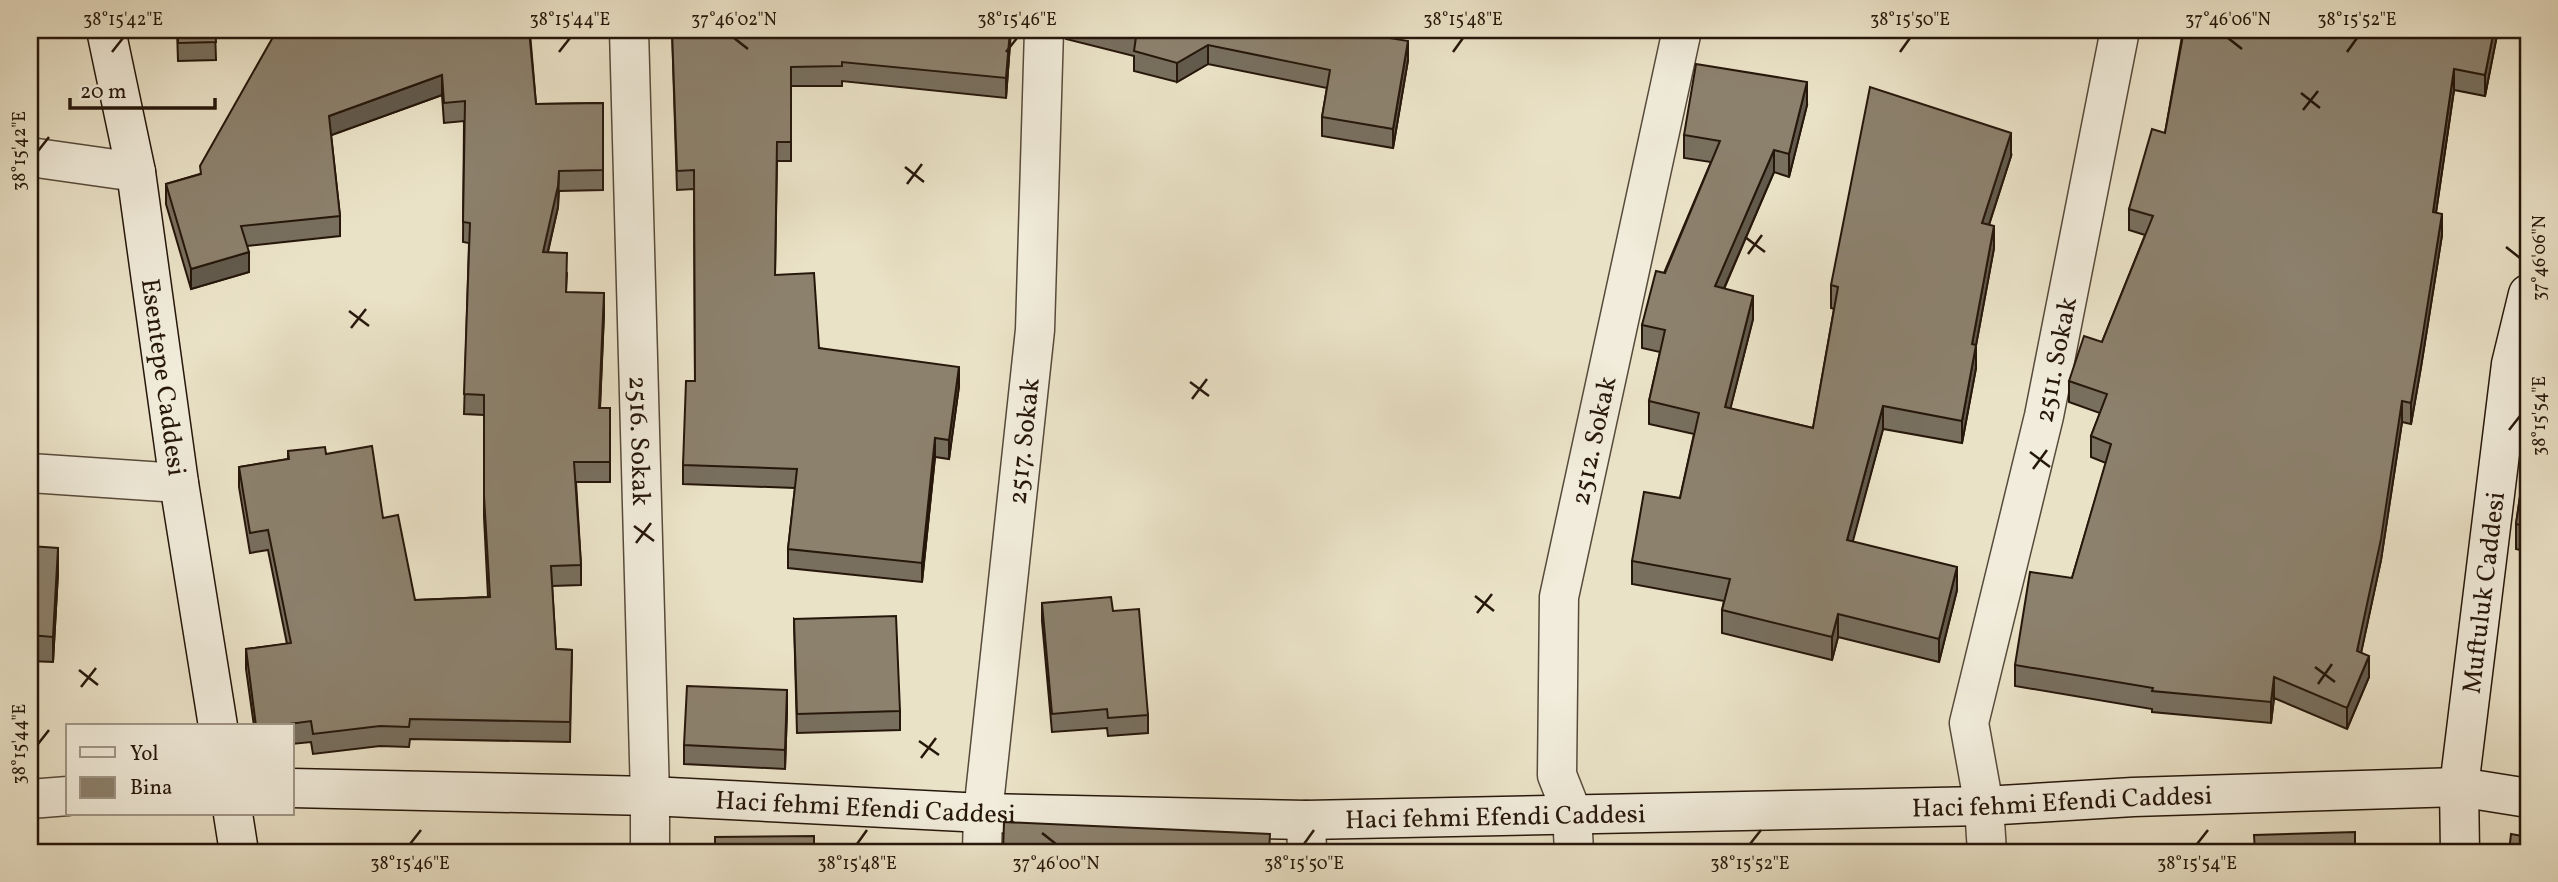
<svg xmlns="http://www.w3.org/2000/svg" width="2558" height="882" viewBox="0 0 2558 882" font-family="Vollkorn,serif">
  <rect width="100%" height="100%" fill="#eae2c7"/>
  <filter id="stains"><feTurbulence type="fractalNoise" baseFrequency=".00286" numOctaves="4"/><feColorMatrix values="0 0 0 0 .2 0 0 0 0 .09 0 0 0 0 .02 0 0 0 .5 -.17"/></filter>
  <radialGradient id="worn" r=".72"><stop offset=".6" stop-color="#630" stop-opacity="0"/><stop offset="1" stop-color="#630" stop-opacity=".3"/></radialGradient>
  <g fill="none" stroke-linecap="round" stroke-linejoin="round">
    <defs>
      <g id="street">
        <path id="s1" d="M629,30L650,796V852"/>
        <path d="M30,157L136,172"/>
        <path d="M30,473L179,483"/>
        <path d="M30,799L68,796"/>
        <path d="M1306,820L1307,852"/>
        <path id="s2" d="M982,852L983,813L1035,330L1044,30"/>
        <path id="s3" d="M1574,852L1572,813L1557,775L1559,597L1682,30"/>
        <path id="s4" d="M1987,852L1984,806L1969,723L2044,416L2120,30"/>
      </g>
      <g id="secondary">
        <path id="s5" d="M106,30L136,172L179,483L218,726"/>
        <path id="s6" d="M292,788L650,796L983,813L1306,820L1984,806L2133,797L2459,787L2528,798"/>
        <path d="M233,814L239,852"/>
        <path id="s7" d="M2460,852L2459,787L2511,364L2528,294"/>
      </g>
    </defs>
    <use href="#street" stroke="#574a3a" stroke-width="41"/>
    <use href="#secondary" stroke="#26170b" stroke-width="41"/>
    <use href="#street" stroke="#f1ecdb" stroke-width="38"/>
    <use href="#secondary" stroke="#f1ecdb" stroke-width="38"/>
  </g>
  <path fill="#786f5e" stroke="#26170b" stroke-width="2" d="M177,30H215L216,60L178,61Z
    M459,30H538L537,34L530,33L536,104L603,103V190L559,191L558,207L548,252L567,273L566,292L604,313L600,408H610V482H576L581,565V585L552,586L556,649L572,650L570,742L410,739L409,747L380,746L313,754L311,742L292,744V726H254L246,669V649L287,644L268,550L250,553L239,487V467L288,459V451L326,454L383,518L415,600L488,597L484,517V415L464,414L469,243L463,242L464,121L444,123L442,95L331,135L340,216V236L247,246L249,272L191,289L166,204V184L200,174L393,36Z
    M672,30H1011L1006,98L842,81V86H791V161H777L775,275L819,348L959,386L949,459L935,457L922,582L788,568V549L795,488L683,484V465L695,381L694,189L677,190Z
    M1064,30H1342L1408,60L1393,148L1322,136V117L1327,88L1208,64L1177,82L1134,71V56L1066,39Z
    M2179,30H2498L2485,96L2454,90L2436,212L2442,235L2421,367L2411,424L2402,422L2381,560L2361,652L2369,677L2347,729L2274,698L2271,723L2152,712V709L2015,686V665L2072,578L2106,463L2091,457V436L2100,413L2069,402V381L2102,342L2145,235L2129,230V209L2165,133L2183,31Z
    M1807,105L1789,177L1774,172L1724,289L1753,319L1730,409L1813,428L1834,309L1831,308V285L2011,156L1989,225L1994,248L1976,345V368L1962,443L1883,429L1852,542L1957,590L1939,662L1838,637L1832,660L1722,633V610L1724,601L1632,584V561L1680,498L1694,434L1649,424V401L1660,352L1642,348V325L1711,162L1684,158V135Z
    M2528,441V552L2516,549V524Z
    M30,546L58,573L53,662L30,661Z
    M1042,603L1113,611L1148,715V733L1108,736L1107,728L1052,732L1042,621Z
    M794,619L900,711V730L797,733Z
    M787,709L785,769L684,764V745Z"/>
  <path fill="#625a4c" stroke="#26170b" stroke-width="2" d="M1010,30H1011L1006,98V78Z
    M2494,30H2498L2485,96V75Z
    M1408,41V60L1393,148V129Z
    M1208,45V64L1177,82V63Z
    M2454,69V90L2433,233V212Z
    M442,75V95L329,136V116Z
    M1807,82V105L1789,177V154Z
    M2011,133V156L1982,246V223Z
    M1774,150V172L1715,309V286Z
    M559,171L558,207L543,272V252Z
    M2442,214V235L2421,367L2411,424V403Z
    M1994,226V248L1972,367V344Z
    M249,252V272L191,289V269Z
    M604,293V313L599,429V408Z
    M1753,296V319L1725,430V407Z
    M1976,345V368L1962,443V421Z
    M959,367V386L949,459V440Z
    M2402,401V422L2381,560L2357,672V651Z
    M1883,406V429L1847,563V540Z
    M935,438V457L922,582V563Z
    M58,548V573L53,662V637Z
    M1957,567V590L1939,662V639Z
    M1838,614V637L1832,660V637Z
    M2369,656V677L2347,729V708Z
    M2274,677V698L2271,723V702Z
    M787,690V709L785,769V750Z"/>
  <path fill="#8c816d" stroke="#26170b" stroke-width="2" d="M178,30H215L216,42L178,43Z
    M277,30H392L393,36L459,30H529L536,104L603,103V170L559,171L558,186L543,252L567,253L566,292L604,293L599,408H610V462H574L581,565L551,566L556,649L572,650L570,722L410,719L409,727L380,726L313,734L311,721L274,726H256L246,649L291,643L268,530L250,533L239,467L289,459L288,451L325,447L326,454L372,446L383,518L398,515L415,600L490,597L484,496V395L464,394L470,223L463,222L465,101L444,103L442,75L329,116L340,216L241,226L249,252L191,269L166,184L201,174L200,166Z
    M672,30H1010L1006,78L842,62V66L791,67V142H777L775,275L814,273L819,348L959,367L949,440L935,438L922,563L788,549L797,469L683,465L686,381H695L694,170L677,171Z
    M1105,30H1342L1408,41L1393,129L1322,117L1330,70L1208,45L1177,63L1134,51L1136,37Z
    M2184,30H2494L2485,75L2454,69L2433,212L2442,214L2421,346L2411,403L2402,401L2381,539L2357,651L2369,656L2347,708L2274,677L2271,702L2152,691L2153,688L2015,665L2030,572L2072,578L2111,444L2091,436L2107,394L2069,381L2084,336L2102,342L2153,216L2129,209L2152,129L2165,133Z
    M1696,64L1807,82L1789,154L1774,150L1715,286L1753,296L1725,407L1813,428L1838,287L1831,285L1870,87L2011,133L1982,223L1994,226L1972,344L1976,345L1962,421L1883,406L1847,540L1957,567L1939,639L1838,614L1832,637L1722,610L1730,579L1632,561L1644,492L1680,498L1699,413L1649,401L1665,330L1642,325L1656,271L1665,273L1720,141L1684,135Z
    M2528,441V527L2516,524Z
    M30,546L58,548L53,637L30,635Z
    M1111,597L1113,611L1139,609L1148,715L1108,718L1107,709L1052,714L1042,603Z
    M896,616L900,711L797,714L794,619Z
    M687,686L787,690L785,750L684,745Z
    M1004,822L1270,834L1269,852H1003Z
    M2355,832V852H2255L2254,835Z
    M2511,834L2528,837V852H2509Z
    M814,836V852H715V837Z
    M1908,851V852H1867Z"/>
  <path fill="none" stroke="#26170b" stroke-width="2.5" d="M734,38L748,49M2228,38L2242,49M112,52L123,38M559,52L570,38M1006,52L1017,38M1453,52L1463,38M1900,52L1910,38M2347,52L2357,38M2301,93L2320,108M2303,110L2318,91M38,151L49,137M905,167L924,182M907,184L922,164M1745,237L1765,252M2506,247L2520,258M1748,254L1762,235M349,311L369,326M351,328L366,309M1190,382L1209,396M1192,399L1207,379M2509,430L2520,416M2030,452L2050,467M2033,469L2047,450M634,526L654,541M636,543L651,523M1475,596L1494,611M1477,613L1492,594M2315,667L2335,682M79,670L98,685M2318,684L2332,664M81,687L96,668M919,741L939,755M38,744L49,730M921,758L936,738M1042,833L1056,844M410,844L421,830M857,844L867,830M1304,844L1314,830M1750,844L1761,830M2197,844L2208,830"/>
  <g text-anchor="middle" stroke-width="6" stroke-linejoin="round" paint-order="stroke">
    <g font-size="26" fill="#26170b" stroke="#f1ecdb">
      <text dy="9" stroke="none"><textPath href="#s4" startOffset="504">2511. Sokak</textPath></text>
      <text dy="9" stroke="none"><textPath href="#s5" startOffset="352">Esentepe Caddesi</textPath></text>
      <text dy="9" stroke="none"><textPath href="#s3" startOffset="418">2512. Sokak</textPath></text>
      <text dy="9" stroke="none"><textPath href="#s1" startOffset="411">2516. Sokak</textPath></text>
      <text dy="9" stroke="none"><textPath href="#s2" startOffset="413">2517. Sokak</textPath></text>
      <text dy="9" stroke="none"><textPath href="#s7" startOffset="261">Muftuluk Caddesi</textPath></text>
      <text dy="9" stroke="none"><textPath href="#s6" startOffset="1771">Haci fehmi Efendi Caddesi</textPath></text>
      <text dy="9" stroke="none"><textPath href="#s6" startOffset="574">Haci fehmi Efendi Caddesi</textPath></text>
      <text dy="9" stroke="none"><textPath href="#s6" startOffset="1204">Haci fehmi Efendi Caddesi</textPath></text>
    </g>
  </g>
  <rect width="2558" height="882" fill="none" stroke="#eae2c7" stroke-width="77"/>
  <rect x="66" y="724" width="228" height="91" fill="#f1ecdb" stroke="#a09788" stroke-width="2"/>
  <rect x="80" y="747" width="35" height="10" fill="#f1ecdb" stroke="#a09788" stroke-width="2"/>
  <text x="130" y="760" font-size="21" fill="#26170b">Yol</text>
  <rect x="80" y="777" width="35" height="21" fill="#8c816d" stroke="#a09788" stroke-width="2"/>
  <text x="130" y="794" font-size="21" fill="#26170b">Bina</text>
  <path d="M70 98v10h145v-10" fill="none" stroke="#26170b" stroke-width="3.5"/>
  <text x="80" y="98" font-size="21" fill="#26170b" stroke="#f1ecdb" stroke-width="5" paint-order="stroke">20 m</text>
  <rect x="38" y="38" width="2482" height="806" fill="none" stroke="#26170b" stroke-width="2.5"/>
  <g font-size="18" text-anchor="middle" fill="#26170b">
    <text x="123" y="25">38°15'42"E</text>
    <text x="570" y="25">38°15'44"E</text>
    <text x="734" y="25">37°46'02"N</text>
    <text x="1017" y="25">38°15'46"E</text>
    <text x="1463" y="25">38°15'48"E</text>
    <text x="1910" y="25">38°15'50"E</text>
    <text x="2228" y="25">37°46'06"N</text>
    <text x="2357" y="25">38°15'52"E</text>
    <text transform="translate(19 151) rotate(-90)" y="6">38°15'42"E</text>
    <text transform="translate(2539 258) rotate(-90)" y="6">37°46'06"N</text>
    <text transform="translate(2539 416) rotate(-90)" y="6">38°15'54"E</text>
    <text transform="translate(19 744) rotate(-90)" y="6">38°15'44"E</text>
    <text x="410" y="869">38°15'46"E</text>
    <text x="857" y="869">38°15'48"E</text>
    <text x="1056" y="869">37°46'00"N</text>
    <text x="1304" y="869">38°15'50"E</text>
    <text x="1750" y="869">38°15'52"E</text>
    <text x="2197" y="869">38°15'54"E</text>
  </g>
  <rect width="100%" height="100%" filter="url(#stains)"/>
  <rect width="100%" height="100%" fill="url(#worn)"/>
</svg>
